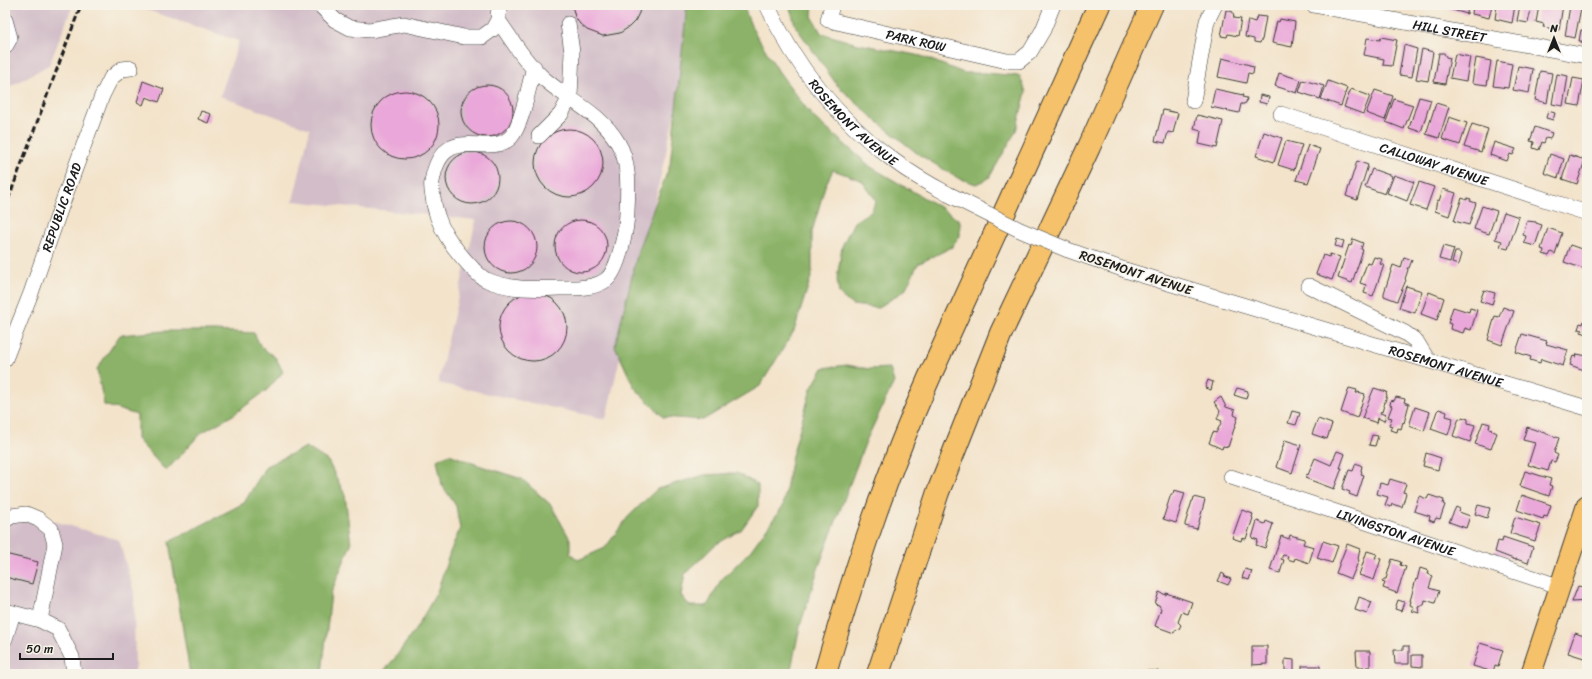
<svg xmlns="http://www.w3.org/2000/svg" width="1592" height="679" viewBox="0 0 1592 679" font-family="Sriracha,sans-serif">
  <rect width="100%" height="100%" fill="#f7f3e8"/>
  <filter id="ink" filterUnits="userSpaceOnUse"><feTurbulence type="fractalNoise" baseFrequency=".025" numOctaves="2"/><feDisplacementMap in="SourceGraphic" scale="8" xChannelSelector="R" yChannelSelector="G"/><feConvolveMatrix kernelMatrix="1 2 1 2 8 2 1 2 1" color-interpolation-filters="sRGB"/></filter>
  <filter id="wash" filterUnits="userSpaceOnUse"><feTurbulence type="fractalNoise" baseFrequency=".012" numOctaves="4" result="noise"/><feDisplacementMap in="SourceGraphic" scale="16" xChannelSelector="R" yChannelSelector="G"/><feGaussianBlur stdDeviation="0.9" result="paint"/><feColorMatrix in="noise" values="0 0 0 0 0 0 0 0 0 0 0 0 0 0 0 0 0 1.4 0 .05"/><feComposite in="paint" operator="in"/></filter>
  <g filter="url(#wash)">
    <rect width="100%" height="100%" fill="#f3e3ca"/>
    <path fill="#d2bdc8" d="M5,5H73L49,65L5,89Z
      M146,5H699L606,419L438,383L476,220L293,201L310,129L220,96L239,41L144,9Z
      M5,507L119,540L134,592L135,674H5Z"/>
    <path fill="#8bb268" stroke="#546742" d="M687,5H743L752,28L779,72L812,116L871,167L938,206L960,221V236L952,247L918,264L905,290L878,308L852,305L839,294L837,279L842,246L854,222L871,211L876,200L861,180L833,170L825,186L812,232V274L794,331L760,386L703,420L663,417L634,387L615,346L639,247L670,165Z
      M789,5H813L812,16L821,33L854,43L921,56L964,73H985L1020,76L1026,92L1016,131L989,178L976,184L958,178L918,154L873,118L837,85L796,27Z
      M164,331H215L254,333L261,347L276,358L283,372L267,390L233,415L201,433L166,471L137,439V415L104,405L97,369L120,335Z
      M847,365L869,369L890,368L894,382L866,441L819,566L800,626L790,674H381L395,658L417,627L437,592L450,552L460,529L456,506L442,485L437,460L449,454L478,465L522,479L551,505L570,539V553L578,560L605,548L628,517L657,489L704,475L737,473L758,485V506L741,530L715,545L685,574L681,595L690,606H707L721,580L751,550L783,506L792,456L811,389L823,368Z
      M306,447L328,461L345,495L351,544L331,593L322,674H190L169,542L244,503L266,466Z"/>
    <g id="blocks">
      <path fill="#eaa7d9" d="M572,5H641L639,13L635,21L629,27L620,33L603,36L587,30L580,24L575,17Z
        M1450,5H1468L1467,14L1449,9Z
        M1473,5H1492L1489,18L1472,14Z
        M1497,5H1515L1512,23L1495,19Z
        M1520,5H1532L1528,23L1517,21Z
        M1547,5H1563L1559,30L1543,27L1544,24L1536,22L1539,6L1547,7Z
        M1570,6L1581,8L1575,38L1565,36Z
        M1226,10L1233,12L1234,18L1241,19L1238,36L1228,34L1227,37L1221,36Z
        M1257,16L1266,17L1262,40H1261L1260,43L1254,42V39L1245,37L1248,20L1255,22Z
        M1280,19L1295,22L1292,47L1272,43L1277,21L1279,22Z
        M1581,30L1587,31V44L1581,43L1582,41H1579Z
        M1381,37L1397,40L1392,66L1383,65L1384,59L1364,55L1367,38L1380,40Z
        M1404,45L1417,49L1412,77L1399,75Z
        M1422,49L1433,52L1428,81L1416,79Z
        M1439,53H1444L1446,57L1450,58L1445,84L1434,82Z
        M1455,54L1470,57L1466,81L1450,78Z
        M1222,58L1250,65L1249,66L1254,67L1253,74L1248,73L1246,83L1218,77Z
        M1476,58L1491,61L1487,85L1472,83Z
        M1497,61L1512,64L1508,88L1493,86Z
        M1518,66L1533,69L1529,93L1513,90Z
        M1540,71L1552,73L1547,103L1535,100Z
        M1279,73L1301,80L1297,93L1275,86Z
        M1557,74L1568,76L1563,106L1552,104Z
        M1573,78L1584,80L1579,106L1568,104Z
        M1303,80L1324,86L1320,99L1299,92Z
        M143,81L164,89L159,102L146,97L143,105L137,102Z
        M1328,81L1347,88L1341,106L1321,99Z
        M461 111a26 26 0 1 1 52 0a26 26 0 1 1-52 0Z
        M1215,89L1243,95L1242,97L1247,98L1246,103H1245L1244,104H1241L1239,113L1211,107Z
        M1351,89L1370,96L1363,114L1344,107Z
        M1375,90L1393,96L1385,120L1366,113Z
        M371 125a34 34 0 1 1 68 0a34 34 0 1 1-68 0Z
        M1260,95L1269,97L1267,104L1259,102Z
        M1419,97L1431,100L1421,132L1409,128Z
        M1394,99L1413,105L1404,129L1386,122Z
        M1436,103L1449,107L1439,138L1426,134Z
        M1163,110L1178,113L1173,133L1168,132L1165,143L1155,141Z
        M201,111L211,114L208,123L198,119Z
        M1548,111L1555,113L1553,120L1546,118Z
        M1197,115L1223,121L1217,148L1199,144L1201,131L1194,129Z
        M1449,117L1467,123L1460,145L1442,139Z
        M1472,124L1488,129L1481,152L1464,147Z
        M1535,127L1552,133L1550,139L1546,138L1544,143L1542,142L1539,150L1533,148L1534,142L1530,141Z
        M535 163a34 34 0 1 1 68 0a34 34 0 1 1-68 0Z
        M1264,132L1282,138L1274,162L1256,156Z
        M1286,141L1302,145L1294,170L1278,165Z
        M1494,142L1516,149L1513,155L1510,154L1507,161L1490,155Z
        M1308,145L1320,149L1308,183L1296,180Z
        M446 178a26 26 0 1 1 52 0a26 26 0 1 1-52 0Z
        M1550,154L1564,159L1558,178L1544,173Z
        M1570,155L1585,160L1577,184L1562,179Z
        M1357,161L1368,165L1357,200L1346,196Z
        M1372,169L1392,176L1385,194L1365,187Z
        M1394,175L1414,182L1407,201L1387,193Z
        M1419,182L1434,187L1426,210L1410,205Z
        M1443,189L1456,193L1449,216L1435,211L1437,200L1439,201Z
        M1462,198L1467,200V198L1471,199L1470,201L1476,203L1469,225L1454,221Z
        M1482,206L1497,211L1489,234L1474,229Z
        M1504,212L1519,217L1508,249L1500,247L1502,241L1495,239Z
        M555 246a26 26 0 1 1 52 0a26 26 0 1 1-52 0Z
        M485 247a26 26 0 1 1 52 0a26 26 0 1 1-52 0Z
        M1527,221L1536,222V223L1542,225L1535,246L1524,243L1526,236L1523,235Z
        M1548,228L1562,233L1555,254L1551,252L1549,256L1543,254L1544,250L1541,249Z
        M1337,239L1344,241L1342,248L1335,246Z
        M1353,239L1363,243L1361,249L1363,250L1352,283L1338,278L1349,245L1351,246Z
        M1570,245L1587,251V270L1564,262Z
        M1443,246L1454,249L1450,262L1439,259Z
        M1455,252H1459L1461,254L1458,265L1452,263Z
        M1330,254L1340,257L1332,280L1316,274L1323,255L1329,257Z
        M1374,257L1382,259L1380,264L1384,265L1373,296L1364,293L1366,285L1360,283L1367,263L1371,264Z
        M1404,257L1412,260L1409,268H1407L1408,270L1405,279L1406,280L1397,301L1384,296V293L1393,265L1401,268Z
        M1406,286L1422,291L1415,313L1399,308Z
        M1484,290L1495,293L1492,305L1480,301Z
        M1429,292L1444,298L1437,320L1421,314Z
        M499 327a34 34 0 1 1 68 0a34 34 0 1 1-68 0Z
        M1453,307L1469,312L1470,308L1477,310L1471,330L1465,328L1463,333L1450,329L1451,324L1448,323Z
        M1503,307L1514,311L1502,345L1488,340L1495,316L1499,317Z
        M1584,321L1587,322V334L1581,332L1582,330L1578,329L1580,323L1583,324Z
        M1522,334L1547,341L1546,344L1568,350L1563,366L1541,359L1540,363L1530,360L1531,357L1516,352Z
        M1577,354L1587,356V371L1570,365L1573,356L1576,357Z
        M1208,380L1213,382L1211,390L1205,388Z
        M1237,388L1248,391L1246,399L1234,395Z
        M1349,388L1357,390L1356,393H1358V392L1365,394L1357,418L1341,412Z
        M1374,388L1387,392L1386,394L1387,395L1382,412L1381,411L1380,413L1386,415L1384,421L1378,418L1377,423L1362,418Z
        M1221,397L1226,407L1235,410L1234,415L1238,417L1228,447L1223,446L1222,449L1209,443L1213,432L1216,433L1222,421L1217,419L1220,411L1214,402Z
        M1396,397L1405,399L1404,402L1409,404L1404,423L1403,422L1401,429L1398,428L1397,432L1390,430L1392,426L1389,425L1392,418L1388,417L1392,406L1390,405L1391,400L1394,401Z
        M1415,407L1430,412L1424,431L1409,426Z
        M1439,409L1447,412L1446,416L1453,418L1448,435L1431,429L1437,411Z
        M1292,411L1300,413L1296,425L1288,423Z
        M1462,417L1468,419V423L1475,425L1470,442L1453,436L1459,418L1462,419Z
        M1318,419L1332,424L1327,439L1312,434Z
        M1483,422L1490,424L1489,428L1492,429L1491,430L1497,433L1491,449L1475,444Z
        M1527,427L1559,438L1554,453L1558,455L1555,462L1551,461L1548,471L1528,465L1535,443L1523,440Z
        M1372,435L1378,436L1375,446L1369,445Z
        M1285,440L1301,445L1292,473L1276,467Z
        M1337,451L1345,454L1340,468H1342L1334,489L1305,478L1307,474L1308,475L1315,458L1331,465Z
        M1426,453L1441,458L1438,470L1423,466Z
        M1356,463L1362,466L1361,471L1362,472L1361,474L1364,475L1357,497L1349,494L1350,492L1342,489L1349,470L1353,471Z
        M1525,471L1551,479L1549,485L1552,486L1549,496L1520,486Z
        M1390,479L1406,484L1403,492L1406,493L1402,507L1392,504L1391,507L1385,505L1388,497L1377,494L1380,483L1388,485Z
        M1174,490L1185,493L1176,523L1163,519L1171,494H1173Z
        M1429,495L1444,500L1443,504L1445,505L1440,519L1436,518L1434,522L1429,520L1430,516L1414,511L1419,496L1427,499Z
        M1522,495L1551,505L1547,517L1544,516L1543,519L1517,510Z
        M1194,497L1205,500L1197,529L1185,526V524L1192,501H1193Z
        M1478,505L1490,508L1487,518L1475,514Z
        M1456,507L1460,509L1459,512L1470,516L1466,528L1449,522Z
        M1242,510L1253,514L1252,517L1253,518L1246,539L1242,538L1241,541L1232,538Z
        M1515,517L1541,525L1535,541L1510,533Z
        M1257,521L1265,524L1266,521L1273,524L1265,548L1256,545L1258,540L1252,538Z
        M1290,535L1305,539L1303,544L1314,547L1309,563L1295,558L1294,561L1287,559L1288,556L1283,555L1281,559L1284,560L1280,573L1270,570L1281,536L1289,539Z
        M1503,537L1533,547L1528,563L1516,559V560L1495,552L1498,541L1502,542Z
        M1323,541L1338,546L1332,563L1317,558Z
        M1347,544L1360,549L1358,559L1359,560L1351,579L1336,573Z
        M1367,551L1377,554L1375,558L1381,559L1374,580L1359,575Z
        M5,554L38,562L32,584L5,577Z
        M1392,559L1401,562L1400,565L1406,567L1397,593L1383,588L1385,583L1382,582L1384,579H1386Z
        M1586,567H1587V579L1585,578Z
        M1420,568L1429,571L1428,574L1433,576L1429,588L1439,591L1435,603L1425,600L1424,605L1418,607L1419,613L1412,611L1414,607L1410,605L1411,601H1410L1416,579L1417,580Z
        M1245,569L1252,571L1249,580L1242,578Z
        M1222,573L1225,575L1224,576L1231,579L1228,585L1218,581Z
        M1578,586L1587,588V601L1572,602Z
        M1159,592L1166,595V593L1192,602L1188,614L1182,612L1178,622L1181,625L1179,629L1175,630L1174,633L1155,626L1161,609L1159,605L1155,604Z
        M1359,597L1372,602L1367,614L1355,610Z
        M1398,600L1404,602L1401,611L1395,609Z
        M1575,633L1587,637V659L1568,653Z
        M1480,643L1503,650L1498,666L1495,665L1493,672L1473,666Z
        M1252,646H1267V664L1252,665Z
        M1403,646H1409V664H1395L1394,650H1403Z
        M1356,651H1370V667H1366V669H1364V667H1357Z
        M1412,655H1422V667L1412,666Z
        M1285,659L1294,660V671H1285Z
        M1302,666H1320V674H1302Z
        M1146,671H1158V674H1146Z
        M1080,672H1089V674H1080Z
        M1327,672H1344V674H1327Z
        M1362,673H1378V674H1362Z"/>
    </g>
  </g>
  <g filter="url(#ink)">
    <use href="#blocks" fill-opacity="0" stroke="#3c3a36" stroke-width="1"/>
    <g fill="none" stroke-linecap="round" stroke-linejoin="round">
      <defs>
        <g id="minor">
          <path d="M320,5L335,20L350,28L370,30L404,24L464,37H482L493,29L498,20L499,5"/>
          <path id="s1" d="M767,5C796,68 838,119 893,160C910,173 929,184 948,194"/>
          <path id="s2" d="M832,5L828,20L1007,61H1019L1030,52L1043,30L1053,5"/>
          <path id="s3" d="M1313,5L1587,56"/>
          <path d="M5,20L10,38L5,47"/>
          <path d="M498,20C512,40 525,62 543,78C569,101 600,112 618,143C630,162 628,189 627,211C627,227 619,270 606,280C593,289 575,288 559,288C535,289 510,290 487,280C481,278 477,273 473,269C453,248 436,226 433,197C432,192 431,186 432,182C442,119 489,160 511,137C522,125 529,85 534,67"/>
          <path d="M1193,101L1207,21L1215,5"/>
          <path id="s4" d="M1281,114L1587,213"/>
          <path d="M539,136L561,114L570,97L572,52L568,24"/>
          <path id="s5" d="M1125,270L1587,408"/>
          <path d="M1309,286L1405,333L1416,341L1427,359"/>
          <path id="s6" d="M5,359L31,293L62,204L102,96L111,78L122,69L131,68"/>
          <path id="s7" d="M1231,477L1561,587"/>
          <path d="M5,520L12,516L26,514L38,519L51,529L55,544L40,620"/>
          <path d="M5,611L40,620L58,629L72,657L74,674"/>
          <path d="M5,639L13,613"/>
        </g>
        <path id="major" d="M1531,674L1587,505"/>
        <path id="highway" d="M825,674C854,573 886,474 929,378L1099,5
          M878,674L938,492L1001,333L1089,147L1152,5"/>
      </defs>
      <use href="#minor" stroke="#3c3a36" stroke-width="16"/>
      <use href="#major" stroke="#3c3a36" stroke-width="22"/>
      <use href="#highway" stroke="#3c3a36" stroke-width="24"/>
      <use href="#minor" stroke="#fff" stroke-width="15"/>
      <use href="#major" stroke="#f5c16b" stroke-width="20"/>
      <use href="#highway" stroke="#f5c16b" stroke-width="22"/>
      <path stroke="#1c1c1c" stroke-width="3" stroke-dasharray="6 3" stroke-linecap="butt" d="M5,208L81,5"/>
      <defs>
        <path id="minor-bridge" d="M948,194L1020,230L1068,250L1125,270"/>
      </defs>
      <use href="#minor-bridge" stroke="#3c3a36" stroke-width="16" stroke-linecap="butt"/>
      <use href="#minor-bridge" stroke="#fff" stroke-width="15"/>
    </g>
  </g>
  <g text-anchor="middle" stroke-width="3" stroke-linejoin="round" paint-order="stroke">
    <g font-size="13" fill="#1c1c1c" stroke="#f7f3e8">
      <text dy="5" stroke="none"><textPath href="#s3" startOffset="139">HILL STREET</textPath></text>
      <text dy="5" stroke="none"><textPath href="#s2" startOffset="106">PARK ROW</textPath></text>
      <text dy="5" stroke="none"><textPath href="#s1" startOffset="147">ROSEMONT AVENUE</textPath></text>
      <text dy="5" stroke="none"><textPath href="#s4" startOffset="161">CALLOWAY AVENUE</textPath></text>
      <text dy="5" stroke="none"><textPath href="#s6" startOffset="162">REPUBLIC ROAD</textPath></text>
      <text transform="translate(1136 272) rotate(18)" y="5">ROSEMONT AVENUE</text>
      <text dy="5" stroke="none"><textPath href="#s5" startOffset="335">ROSEMONT AVENUE</textPath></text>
      <text dy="5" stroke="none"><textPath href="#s7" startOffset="174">LIVINGSTON AVENUE</textPath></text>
    </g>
  </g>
  <rect width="1592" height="679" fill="none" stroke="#f7f3e8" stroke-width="20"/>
  <g transform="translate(1554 38)" stroke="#f7f3e8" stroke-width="3" paint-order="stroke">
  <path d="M0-3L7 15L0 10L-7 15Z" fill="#1c1c1c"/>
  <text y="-6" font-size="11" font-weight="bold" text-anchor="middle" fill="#1c1c1c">N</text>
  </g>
  <path d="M20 653v6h93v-6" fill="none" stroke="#1c1c1c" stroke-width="2"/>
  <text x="26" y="653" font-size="12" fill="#1c1c1c" stroke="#f7f3e8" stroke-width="3" paint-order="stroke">50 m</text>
</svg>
